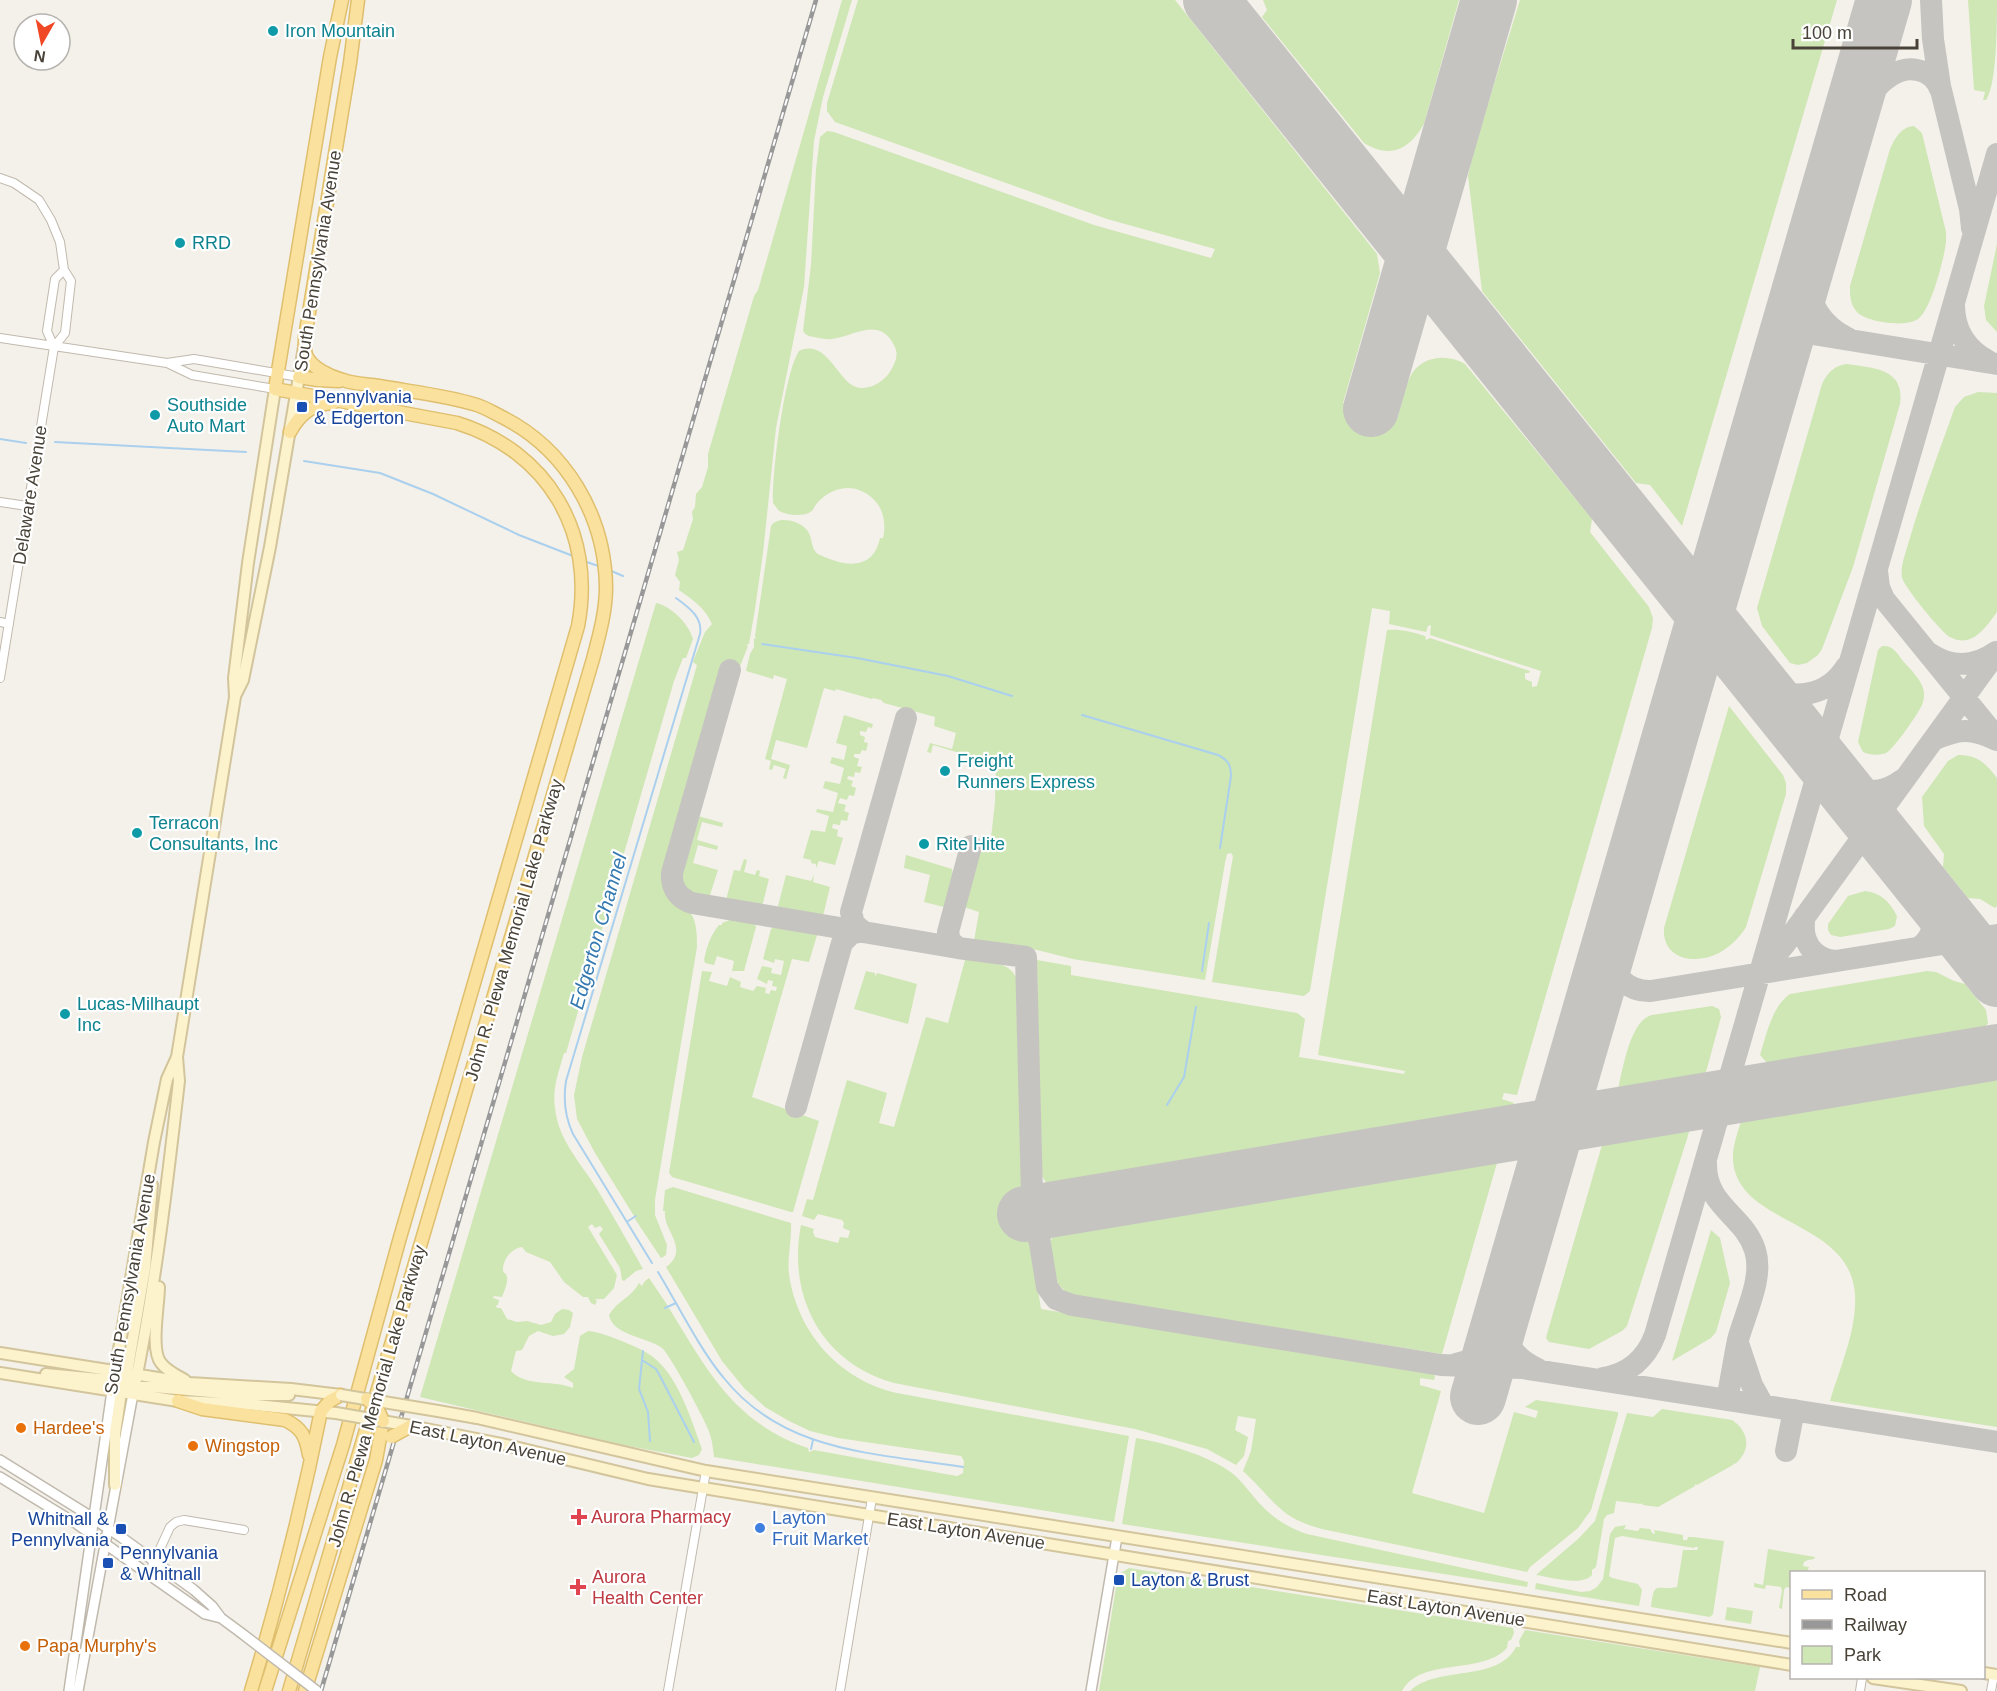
<svg xmlns="http://www.w3.org/2000/svg" width="1997" height="1691" viewBox="0 0 1997 1691" font-family="Helvetica,sans-serif">
  <rect width="100%" height="100%" fill="#f4f1ea"/>
  <path fill="#cfe6b5" d="M842,0H852L823,97L814,141L804,287L776,428L763,553L755,609L749,644L746,645L748,646L739,669L724,666L666,875C664,899 680,899 691,914C697,922 697,937 697,947L655,1200V1215L667,1245L666,1255L661,1258L635,1219L636,1216H634L595,1153L577,1119L574,1095L582,1057L693,679L697,665L693,662L694,659L705,632L712,624C705,608 693,600 679,590L680,582L675,575L679,560L677,552L683,550L693,519L692,512L695,507L696,494L702,487L708,467V454L754,296L758,290Z
    M858,0H1175L1377,254L1380,273L1343,403L1397,419C1402,405 1404,390 1410,377C1420,356 1447,353 1465,364L1592,519L1590,532L1649,607L1653,618L1652,628L1517,1095L1504,1093L1502,1099L1514,1103L1510,1115L1060,1189C1045,1187 1042,1178 1040,1165L1037,960L1071,966V975L1297,1013L1305,1019L1299,1057L1404,1074L1405,1071L1318,1055L1387,630C1400,629 1413,632 1425,636L1426,640L1430,638L1530,671L1529,673H1525V679L1532,682V687L1537,686L1541,671L1430,635L1431,625L1428,626L1426,632L1389,624L1390,611L1372,608L1310,991L1304,996L1212,982L1233,856L1231,853L1227,854L1225,863L1205,980L1073,959L1037,950L974,941L979,912L964,907L984,837L991,838L995,802L996,764L933,745L931,753L927,752L930,743L952,749L956,733L934,726L935,717L884,703L881,700L873,698L872,699L836,689L835,691L824,688L807,748L776,740L771,759L790,765L786,779L783,778L786,769L774,765L772,770L769,769L771,761L765,759L787,679L774,675L773,679L746,671L750,654L754,647V638L756,639L755,636L771,526C777,516 797,520 805,528C814,535 809,550 820,555C843,566 873,572 880,538H883C886,526 884,511 876,502C859,483 836,484 818,502C813,507 815,511 806,514C797,516 787,515 779,511L773,503C772,473 784,374 799,351C823,340 834,370 849,383C863,395 884,383 891,370C896,361 899,354 894,345C879,316 855,336 832,339C826,340 821,338 814,337C808,336 807,336 803,331L811,265L816,169L820,137L827,131L834,132L1094,225L1211,258L1215,249L1107,219L835,122L827,111V103Z
    M1263,0H1459L1424,124C1410,148 1392,160 1364,143L1262,17L1267,10Z
    M1520,0H1837L1682,526L1650,485L1636,483L1482,291L1468,176L1474,149Z
    M1968,0H1997C1997,23 1997,85 1986,100H1983L1985,92L1974,90Z
    M1914,126L1922,133L1946,232V242C1944,259 1931,310 1918,319C1906,328 1866,322 1857,312C1850,304 1850,296 1850,286L1890,149C1895,138 1901,127 1914,126Z
    M1997,244V332L1986,320L1984,306Z
    M1847,364C1873,368 1905,368 1900,404L1853,567L1822,649L1818,655L1807,663L1798,665L1790,663L1762,626L1757,608L1822,384C1827,373 1835,365 1847,364Z
    M1978,392L1997,393V612C1986,627 1972,649 1950,637C1942,633 1903,586 1902,577C1900,566 1906,552 1909,541C1922,496 1939,452 1955,407L1964,397Z
    M656,603C671,606 689,624 693,639L686,658H683L674,681L566,1053H564C559,1071 552,1089 555,1108C558,1140 581,1163 597,1189C613,1216 628,1242 643,1269L636,1271L624,1281L622,1280L620,1268L599,1234L603,1229L600,1226L595,1228L592,1224L588,1227L617,1275L614,1288L604,1299H595L597,1301L595,1305L591,1303L588,1297H583L564,1282L550,1262L526,1252L522,1247C513,1248 504,1257 503,1268C503,1276 505,1270 507,1277C508,1283 504,1292 502,1297L494,1296L493,1298L499,1300L498,1305H496L497,1308H501L507,1319L517,1322L527,1321L541,1325L551,1322L555,1314L562,1309L569,1310L573,1313L570,1327L564,1334L553,1336L538,1331L529,1336L522,1350L516,1351L511,1371C525,1387 556,1380 573,1388V1383L564,1377L574,1369L580,1336L588,1331C599,1332 609,1336 619,1340C631,1345 643,1349 653,1357C679,1377 692,1422 702,1449L699,1455L692,1458L623,1445L420,1397Z
    M1882,646C1893,645 1897,653 1903,661C1911,670 1922,680 1924,692C1924,696 1924,701 1922,705C1918,714 1893,750 1886,753C1878,756 1870,755 1863,752L1858,742L1878,650Z
    M1729,706L1783,775L1786,783V794L1746,927C1740,937 1730,947 1719,953C1696,965 1662,960 1664,928Z
    M844,715L873,724L872,728L868,727L866,732L860,731V735L865,737L864,742L868,743L866,751L862,750L860,754H854V757L859,759L857,766L862,767L860,773L855,772L854,777L848,776L847,779L853,781L851,786L856,788L854,796L849,795L847,800L840,798L838,803L846,805L844,811L849,813L847,821L841,820L840,825L833,824L832,828L838,830L837,836L843,838L835,865L819,861L816,868V864L811,863V860L803,858L811,830L825,832L829,816L816,812L817,809L833,812L838,793L823,788L825,781L840,784L844,768L830,763L832,757L844,760L847,746L836,743Z
    M1958,755C1977,754 1986,764 1997,778V906L1995,908L1980,899L1968,898L1943,867L1944,854L1924,826L1922,797L1948,761Z
    M698,816L723,823L722,827L702,822L697,840L718,846L717,850L698,845L693,863L718,870L709,898L686,890L680,878L694,821L695,817Z
    M906,855L952,869L953,874L944,907L924,902L930,875L904,868Z
    M744,859L747,860L744,872L755,875L757,870L760,871L759,876L769,879L763,903L759,906L727,900V896L734,870L740,871Z
    M786,875L811,881L814,875L813,882L830,887L823,916L780,909L778,906Z
    M1865,891C1881,893 1890,902 1897,916L1895,926L1889,929L1840,937L1831,935L1828,930V924L1848,896Z
    M735,918L754,921L756,927L744,971H732L734,961L717,956L714,965L705,963L704,960C707,946 710,936 719,925H722V923Z
    M777,925L818,932L809,962L792,959L752,1097L819,1121L793,1212H791L672,1177L669,1173L702,971L712,972L709,981L727,986L730,977L741,982L740,987L753,991L757,986L766,988L765,993L769,994L771,990L776,991L777,987L772,986L773,981L768,980L767,984L757,979L762,966L772,968L771,973L781,975L784,961L775,959L774,963L763,959L771,929Z
    M965,960C981,960 1009,961 1016,977L1022,1190L1041,1309L1433,1374L1435,1376L1434,1380L1420,1378V1385L1441,1391L1412,1493L1484,1513L1514,1412L1536,1418L1538,1411L1525,1407L1536,1400L1618,1412V1415L1591,1510L1578,1528L1530,1567L1527,1572L1322,1529C1278,1518 1273,1498 1243,1471L1251,1451L1256,1419L1238,1416L1235,1430L1248,1437L1244,1456L1236,1465L1207,1449L1135,1429L894,1383C822,1363 787,1297 801,1225L814,1229L813,1232L815,1237L838,1243L840,1237L848,1238L850,1231L843,1228L844,1223L842,1220L818,1214L814,1220L802,1216L807,1199L813,1200L847,1080L887,1093L879,1123L894,1127L926,1017L948,1023Z
    M866,971L875,973V977L877,973L917,984L908,1024L854,1009Z
    M1927,971L1936,972L1954,981L1965,984L1986,1010L1988,1023L1979,1037L1785,1070L1768,1064L1760,1055C1766,1036 1772,1006 1790,994Z
    M1712,1006L1719,1009L1721,1017L1703,1083L1628,1095L1618,1089C1623,1069 1630,1020 1652,1015Z
    M1997,1073V1427L1830,1401C1840,1367 1857,1330 1855,1295C1851,1219 1737,1226 1733,1160C1732,1146 1739,1129 1743,1115Z
    M1678,1126L1689,1132L1687,1139L1627,1326L1622,1331L1589,1349L1549,1342L1546,1338L1547,1334L1604,1138Z
    M1497,1156H1499L1442,1354L1078,1296L1067,1293L1058,1284L1054,1269L1050,1242L1054,1234L1064,1227Z
    M673,1187L791,1223C792,1240 787,1257 789,1274C797,1332 839,1380 897,1393L1129,1436L1114,1522L714,1457C713,1447 712,1439 708,1429C704,1418 669,1353 662,1348C648,1337 613,1336 609,1315C616,1302 633,1296 639,1283L642,1286L645,1281L649,1278L668,1306L665,1307L666,1309L669,1308C707,1370 734,1423 808,1448L809,1452L814,1450L940,1473L957,1476L963,1473L964,1461L961,1456L838,1438L810,1431L789,1421L765,1407L744,1388L722,1361L666,1267C691,1249 662,1230 665,1211H663L665,1190Z
    M1711,1230L1720,1238L1730,1283L1716,1332L1711,1338L1672,1361Z
    M1662,1409L1732,1420C1750,1432 1751,1451 1735,1464L1734,1463L1733,1465L1697,1485L1695,1484V1486L1658,1507L1643,1505L1642,1503L1641,1504L1616,1501L1614,1513L1607,1515L1604,1519L1596,1567L1592,1570V1575C1581,1587 1552,1577 1536,1575L1578,1539L1595,1521L1627,1413L1653,1417Z
    M1136,1438C1165,1443 1208,1455 1232,1473C1243,1482 1251,1494 1260,1504C1273,1518 1289,1528 1307,1534L1528,1582L1527,1587L1122,1524Z
    M1626,1525L1624,1529L1638,1531L1640,1528L1650,1529L1653,1534L1655,1533L1654,1530L1683,1535V1540H1687L1688,1537H1693L1724,1541L1713,1614L1710,1617L1651,1607C1654,1579 1657,1591 1677,1587L1683,1550H1697L1698,1547H1695L1694,1548L1622,1536L1615,1538L1609,1576L1612,1578L1638,1584L1642,1590L1639,1606L1535,1589L1536,1583L1581,1592L1590,1591L1597,1587L1603,1579L1610,1534L1615,1527Z
    M1768,1549L1815,1557L1814,1559L1808,1560L1804,1562L1803,1566L1809,1567L1807,1572H1792L1791,1588L1786,1587L1784,1590L1782,1609L1779,1608L1782,1591L1781,1587L1766,1585L1765,1589L1754,1587V1583L1763,1585Z
    M1129,1568L1513,1628L1514,1633L1511,1640L1508,1641L1507,1648C1481,1676 1422,1656 1402,1691H1099L1117,1581L1121,1573Z
    M1727,1607L1753,1611L1751,1624L1725,1620Z
    M1525,1630L1760,1667L1755,1691H1410C1437,1665 1497,1683 1516,1647H1520L1519,1641Z"/>
  <g fill="none" stroke-linecap="round" stroke-linejoin="round">
    <path stroke="#aad0ee" stroke-width="2" d="M0,439L26,443
      M55,442L246,452
      M304,461L380,473L433,494L519,535L573,556
      M584,561L601,567
      M609,570L623,576
      M762,644L857,658L948,676L1012,696
      M1082,715L1218,755C1228,760 1231,765 1231,776L1220,848
      M1202,971L1209,923
      M1167,1105L1184,1077L1196,1007
      M628,1221L636,1216
      M652,1263L573,1134C565,1117 563,1100 566,1081L700,634C703,617 688,607 676,598
      M658,1272C678,1305 699,1348 723,1377C783,1453 875,1453 963,1467
      M665,1308L676,1303
      M643,1351L639,1389L648,1412L650,1441
      M642,1360L656,1369L660,1376L694,1442
      M811,1449L813,1440"/>
    <path stroke="#c6c4c1" stroke-width="22" d="M1232,0L1236,26L1250,48
      M1931,0L1933,39L1940,86L1970,209L1972,228
      M1843,140C1854,115 1884,63 1917,70C1930,72 1937,80 1941,91
      M1807,264C1805,298 1818,324 1849,339
      M1954,305C1954,329 1966,349 1988,361
      M1788,330L1997,364
      M1877,571L1879,587L1884,599L1997,738
      M1929,653C1951,668 1975,667 1996,652
      M1749,669L1844,783C1863,794 1884,794 1902,780
      M730,670L672,873C671,888 678,898 692,903L958,948L1026,957L1032,1194L1047,1287L1056,1299L1072,1305L1441,1365L1522,1368L1997,1442
      M1763,683C1792,703 1828,696 1846,667
      M1933,740C1958,729 1970,727 1997,740
      M1881,834V838L1928,896C1938,912 1936,937 1918,948
      M1633,863L1634,870C1628,891 1611,935 1611,955C1611,977 1630,992 1651,991L1997,935
      M1931,893C1945,912 1958,936 1984,937
      M1805,916C1800,939 1811,959 1836,961
      M864,932L854,924L851,912L906,718
      M1949,943C1973,944 1983,965 1997,982
      M958,948L950,941L948,932L971,846
      M1765,968L1785,944L1997,652
      M796,1107L842,943L851,934L861,931
      M1706,1163C1705,1206 1744,1215 1755,1250C1764,1278 1745,1313 1738,1340C1734,1360 1731,1380 1727,1400
      M1524,1239L1525,1245L1503,1318C1502,1342 1517,1360 1538,1369
      M1039,1240L1043,1224L1059,1208
      M1739,1346L1752,1385L1763,1405
      M1456,1364C1485,1358 1494,1341 1501,1314
      M1603,1378C1628,1374 1646,1359 1655,1335L1997,154
      M1786,1451L1794,1410"/>
    <path stroke="#c6c4c1" stroke-width="56" d="M1211,0L1997,979
      M1371,409L1489,0
      M1025,1214L1997,1052
      M1478,1397L1884,0"/>
    <defs>
      <path id="minor" d="M0,178L14,183L39,200L51,220L60,242L64,270L71,281L65,333L54,347L0,678
        M0,338L167,363L192,375L275,389
        M54,347L47,331L55,279L64,270
        M167,363L194,359L299,377
        M0,502L27,506
        M0,622L9,624
        M148,1575L170,1527L176,1522L184,1520L244,1530
        M668,1691L706,1471
        M840,1691L872,1498
        M1860,1691L1862,1678
        M1991,1691L1994,1675"/>
      <path id="tertiary" d="M0,1460L82,1511L121,1537L194,1590L212,1606L221,1618L240,1632
        M0,1477L77,1524L205,1614L221,1618
        M69,1691L112,1391
        M78,1691L133,1394
        M1091,1691L1117,1537"/>
      <path id="secondary" d="M235,696L243,680L270,547L304,347
        M159,1287C159,1305 150,1350 161,1363C167,1371 176,1375 185,1380
        M0,1353L190,1383L291,1389L341,1395
        M0,1373L178,1401L245,1404L336,1413
        M46,1374L120,1381
        M128,1387H154L245,1395H289
        M112,1391L154,1142L167,1079L177,1057
        M133,1394C155,1290 167,1186 179,1081L177,1057L235,697L234,678L248,563L275,389
        M133,1394L128,1387L127,1373L145,1268L152,1185
        M438,1411L477,1418L706,1471L1792,1643
        M411,1426L502,1444L648,1479L1792,1665
        M115,1485V1433L120,1399V1385
        M1984,1673L1997,1675
        M1873,1678L1961,1691"/>
      <path id="primary" d="M299,377L318,380L339,381
        M290,432C300,414 312,404 333,403
        M178,1401L202,1409L285,1420C302,1428 306,1437 309,1455
        M251,1691C279,1598 302,1506 321,1411L330,1401L341,1395
        M265,1691L343,1445L399,1241L578,626C596,532 547,451 457,423L275,389L330,57L342,0
        M289,1691L593,659C599,636 606,612 606,587C605,516 566,449 502,417C494,413 486,408 477,405C445,395 412,392 379,386C367,384 354,384 343,380C331,377 311,368 306,355C304,349 305,343 305,337L350,63L358,0
        M305,1691L376,1460L383,1421"/>
    </defs>
    <use href="#minor" stroke="#c0b9ad" stroke-width="10"/>
    <use href="#tertiary" stroke="#c0b9ad" stroke-width="12"/>
    <use href="#secondary" stroke="#d2c59c" stroke-width="14"/>
    <use href="#primary" stroke="#dfbf6e" stroke-width="15"/>
    <use href="#minor" stroke="#fff" stroke-width="8"/>
    <use href="#tertiary" stroke="#fff" stroke-width="9"/>
    <use href="#secondary" stroke="#fcf2cc" stroke-width="10"/>
    <use href="#primary" stroke="#fae29e" stroke-width="12"/>
    <defs>
      <path id="rail" d="M321,1691L816,0"/>
    </defs>
    <use href="#rail" stroke="#989898" stroke-width="4.5"/>
    <use href="#rail" stroke="#fff" stroke-width="2" stroke-dasharray="7" stroke-linecap="butt"/>
    <defs>
      <path id="tertiary-bridge" d="M240,1632L317,1691"/>
      <path id="secondary-bridge" d="M341,1395L438,1411
        M336,1413L411,1426"/>
      <path id="primary-bridge" d="M367,1399L377,1408L383,1421
        M391,1437L411,1426"/>
    </defs>
    <use href="#tertiary-bridge" stroke="#c0b9ad" stroke-width="12" stroke-linecap="butt"/>
    <use href="#secondary-bridge" stroke="#d2c59c" stroke-width="14" stroke-linecap="butt"/>
    <use href="#primary-bridge" stroke="#dfbf6e" stroke-width="15" stroke-linecap="butt"/>
    <use href="#tertiary-bridge" stroke="#fff" stroke-width="9"/>
    <use href="#secondary-bridge" stroke="#fcf2cc" stroke-width="10"/>
    <use href="#primary-bridge" stroke="#fae29e" stroke-width="12"/>
  </g>
  <g fill="#0f9aa8" stroke="#fff" stroke-width="2">
    <circle cx="273" cy="31" r="6"/>
    <circle cx="180" cy="243" r="6"/>
    <circle cx="155" cy="415" r="6"/>
    <circle cx="945" cy="771" r="6"/>
    <circle cx="137" cy="833" r="6"/>
    <circle cx="924" cy="844" r="6"/>
    <circle cx="65" cy="1014" r="6"/>
  </g>
  <g fill="#1a4fb4" stroke="#fff" stroke-width="2">
    <rect x="296" y="401" width="12" height="12" rx="3"/>
    <rect x="115" y="1523" width="12" height="12" rx="3"/>
    <rect x="102" y="1557" width="12" height="12" rx="3"/>
    <rect x="1113" y="1574" width="12" height="12" rx="3"/>
  </g>
  <g fill="#e8710a" stroke="#fff" stroke-width="2">
    <circle cx="21" cy="1428" r="6"/>
    <circle cx="193" cy="1446" r="6"/>
    <circle cx="25" cy="1646" r="6"/>
  </g>
  <g fill="#e0444e" stroke="#fff" stroke-width="2">
    <path d="M576 1508h6v6h6v6h-6v6h-6v-6h-6v-6h6z"/>
    <path d="M575 1578h6v6h6v6h-6v6h-6v-6h-6v-6h6z"/>
  </g>
  <circle fill="#3f7fe0" stroke="#fff" stroke-width="2" cx="760" cy="1528" r="6"/>
  <g text-anchor="middle" stroke-width="4.5" stroke-linejoin="round" paint-order="stroke">
    <g font-size="18" fill="#0d838f" stroke="#fff" text-anchor="start">
      <text x="285" y="37">Iron Mountain</text>
      <text x="192" y="249">RRD</text>
      <text x="167" y="411">Southside<tspan x="167" dy="21">Auto Mart</tspan></text>
      <text x="957" y="767">Freight<tspan x="957" dy="21">Runners Express</tspan></text>
      <text x="149" y="829">Terracon<tspan x="149" dy="21">Consultants, Inc</tspan></text>
      <text x="936" y="850">Rite Hite</text>
      <text x="77" y="1010">Lucas-Milhaupt<tspan x="77" dy="21">Inc</tspan></text>
    </g>
    <g font-size="18" fill="#484238" stroke="#fff">
      <text transform="translate(318 261) rotate(-81)" y="6">South Pennsylvania Avenue</text>
      <text transform="translate(30 495) rotate(-81)" y="6">Delaware Avenue</text>
      <text transform="translate(514 930) rotate(-74)" y="6">John R. Plewa Memorial Lake Parkway</text>
      <text transform="translate(130 1284) rotate(-80)" y="6">South Pennsylvania Avenue</text>
      <text transform="translate(377 1396) rotate(-74)" y="6">John R. Plewa Memorial Lake Parkway</text>
      <text transform="translate(488 1443) rotate(12)" y="6">East Layton Avenue</text>
      <text transform="translate(966 1531) rotate(9)" y="6">East Layton Avenue</text>
      <text transform="translate(1446 1608) rotate(9)" y="6">East Layton Avenue</text>
    </g>
    <g font-size="18" fill="#164399" stroke="#fff" text-anchor="start">
      <text x="314" y="403">Pennylvania<tspan x="314" dy="21">&amp; Edgerton</tspan></text>
      <text x="109" y="1525" text-anchor="end">Whitnall &amp;<tspan x="109" dy="21">Pennylvania</tspan></text>
      <text x="120" y="1559">Pennylvania<tspan x="120" dy="21">&amp; Whitnall</tspan></text>
      <text x="1131" y="1586">Layton &amp; Brust</text>
    </g>
    <g font-size="18" fill="#c56008" stroke="#fff" text-anchor="start">
      <text x="33" y="1434">Hardee's</text>
      <text x="205" y="1452">Wingstop</text>
      <text x="37" y="1652">Papa Murphy's</text>
    </g>
    <g font-size="18" fill="#be3a42" stroke="#fff" text-anchor="start">
      <text x="591" y="1523">Aurora Pharmacy</text>
      <text x="592" y="1583">Aurora<tspan x="592" dy="21">Health Center</tspan></text>
    </g>
    <g font-size="18" fill="#366cbe" stroke="#fff" text-anchor="start">
      <text x="772" y="1524">Layton<tspan x="772" dy="21">Fruit Market</tspan></text>
    </g>
    <g font-size="20" font-style="italic" fill="#3579b0" stroke="#fff">
      <text transform="translate(598 931) rotate(-74)" y="7">Edgerton Channel</text>
    </g>
  </g>
  <rect x="1790" y="1571" width="195" height="108" fill="#ffffff" stroke="#b6b3af" stroke-width="1.5"/>
  <rect x="1802" y="1590" width="30" height="9" fill="#fae29e" stroke="#b6b3af" stroke-width="1.5"/>
  <text x="1844" y="1601" font-size="18" fill="#484238">Road</text>
  <rect x="1802" y="1620" width="30" height="9" fill="#989898" stroke="#b6b3af" stroke-width="1.5"/>
  <text x="1844" y="1631" font-size="18" fill="#484238">Railway</text>
  <rect x="1802" y="1646" width="30" height="18" fill="#cfe6b5" stroke="#b6b3af" stroke-width="1.5"/>
  <text x="1844" y="1661" font-size="18" fill="#484238">Park</text>
  <g transform="translate(42 42) rotate(189)"><circle r="28" fill="#ffffff" stroke="#b6b3af" stroke-width="1.5"/>
  <path d="M0-4.5L10 22L0 15L-10 22Z" fill="#f04825"/>
  <text y="-9" font-size="16" font-weight="bold" text-anchor="middle" fill="#484238">N</text>
  </g>
  <path d="M1793 39v9h124v-9" fill="none" stroke="#484238" stroke-width="3"/>
  <text x="1802" y="39" font-size="18" fill="#484238" stroke="#ffffff" stroke-width="4.5" paint-order="stroke">100 m</text>
</svg>
